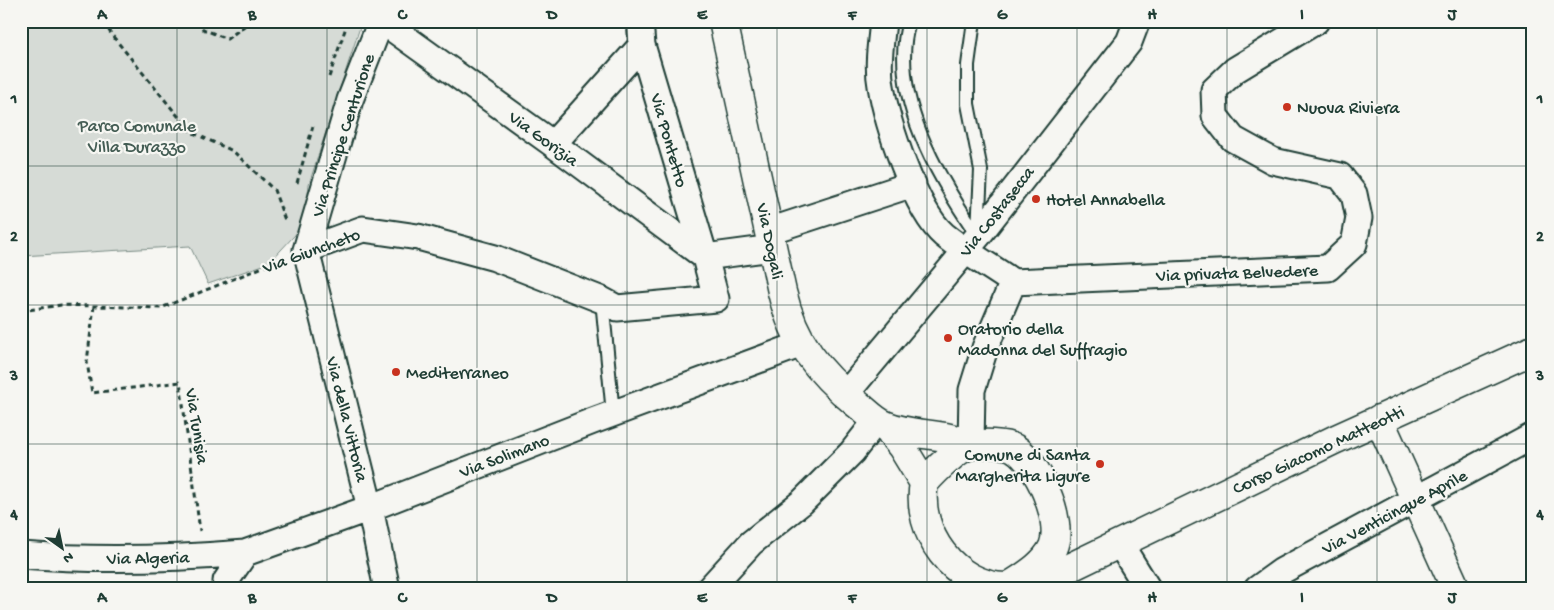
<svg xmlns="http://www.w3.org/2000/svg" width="1554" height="610" viewBox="0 0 1554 610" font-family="'Gochi Hand',sans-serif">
  <rect width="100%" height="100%" fill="#f6f6f2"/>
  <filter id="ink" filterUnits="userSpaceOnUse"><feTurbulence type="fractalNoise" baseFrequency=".02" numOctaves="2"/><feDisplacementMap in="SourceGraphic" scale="10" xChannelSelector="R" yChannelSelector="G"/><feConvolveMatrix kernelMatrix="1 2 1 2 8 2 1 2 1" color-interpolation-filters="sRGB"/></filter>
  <g filter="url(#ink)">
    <path fill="#d6dbd6" stroke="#7a8c85" d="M21,21H362L309,184L305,224L269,263L208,284L190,246L21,256Z"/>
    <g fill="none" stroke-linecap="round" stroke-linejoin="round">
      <defs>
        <path id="lane" d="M909,21C888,94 938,178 978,236
          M974,21L968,65V104L981,170L978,231
          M602,300L613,414"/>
        <path id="street" d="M382,21L553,144L705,257
          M640,21L642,45L705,257
          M883,21C881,42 877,65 881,86C887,123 915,210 944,235C965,252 990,266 1013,282
          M553,144L642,45
          M769,231L913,184
          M306,250L363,229L418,237L495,258L602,300L617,308L716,299L705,257L772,248
          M306,250L370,508L387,589
          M306,250L350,100L381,21
          M1013,282L1328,268L1354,244L1359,218L1354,194L1340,176L1273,161L1233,139L1215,116L1214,90L1235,70L1316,21
          M845,395L978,236L1129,42L1137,21
          M971,445L972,390L985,348L1013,282
          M1120,544L1148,589
          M21,555C96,561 171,559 245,553
          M226,589V581L245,553L370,508L593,421L802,344
          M709,589L751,543L802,502L852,452L877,420
          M1257,589L1282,571L1533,436"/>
        <path id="secondary" d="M723,21L782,292C794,342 818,372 857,404C866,411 875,421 885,425C913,437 944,432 971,445
          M1379,419L1456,589
          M884,425L902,447L924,483
          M1007,588C1023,577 1044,566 1053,547C1064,521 1038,462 1014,448C1004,443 982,443 972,445C958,447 934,472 924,483C915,532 954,586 1006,587C1018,588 1032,582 1044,580L1336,439L1533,350"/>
      </defs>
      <use href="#lane" stroke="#1f3d34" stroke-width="16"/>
      <use href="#street" stroke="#1f3d34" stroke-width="29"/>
      <use href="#secondary" stroke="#1f3d34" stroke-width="31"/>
      <path stroke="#1f3d34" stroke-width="3" stroke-dasharray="5 4" stroke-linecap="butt" d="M104,21L111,34L191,132L233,151L274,190L286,223
        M196,21L203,29L227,39L251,21
        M329,77L348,21
        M297,183L313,126
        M94,306L87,362L92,393L180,382L200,531
        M21,311L61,305L161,308L283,259
        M63,582V589"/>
      <use href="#lane" stroke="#f6f6f2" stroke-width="12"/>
      <use href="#street" stroke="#f6f6f2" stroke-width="25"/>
      <use href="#secondary" stroke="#f6f6f2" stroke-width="28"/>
    </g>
  </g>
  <path fill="none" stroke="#1f3d34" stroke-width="1" stroke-opacity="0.55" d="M177,21V589M327,21V589M477,21V589M627,21V589M777,21V589M927,21V589M1077,21V589M1227,21V589M1377,21V589M21,166H1533M21,305H1533M21,444H1533"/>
  <g fill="#c8321e" stroke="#f6f6f2" stroke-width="2">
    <circle cx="1287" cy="107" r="5"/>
    <circle cx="1036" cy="199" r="5"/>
    <circle cx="948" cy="338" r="5"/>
    <circle cx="396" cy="372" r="5"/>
    <circle cx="1100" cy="464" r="5"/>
  </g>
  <g text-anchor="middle" stroke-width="4.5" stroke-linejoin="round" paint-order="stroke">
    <g font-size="18" fill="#1f3d34" stroke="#f6f6f2" text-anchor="start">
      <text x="1297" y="113">Nuova Riviera</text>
      <text x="1046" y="205">Hotel Annabella</text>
      <text x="958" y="334">Oratorio della<tspan x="958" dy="21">Madonna del Suffragio</tspan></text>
      <text x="406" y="378">Mediterraneo</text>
      <text x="1090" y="460" text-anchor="end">Comune di Santa<tspan x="1090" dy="21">Margherita Ligure</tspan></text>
    </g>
    <g font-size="18" fill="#445d54" stroke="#f6f6f2">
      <text x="137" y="131">Parco Comunale<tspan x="137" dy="21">Villa Durazzo</tspan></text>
    </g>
    <g font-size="18" fill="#1f3d34" stroke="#f6f6f2">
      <text transform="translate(342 135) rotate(-72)" y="6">Via Principe Centurione</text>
      <text transform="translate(544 138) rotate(36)" y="6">Via Gorizia</text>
      <text transform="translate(670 140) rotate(74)" y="6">Via Pontetto</text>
      <text transform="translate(996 211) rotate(-52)" y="6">Via Costasecca</text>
      <text transform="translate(771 241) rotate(78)" y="6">Via Dogali</text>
      <text transform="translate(311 250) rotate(-20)" y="6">Via Giuncheto</text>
      <text transform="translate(1237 272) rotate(-2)" y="6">Via privata Belvedere</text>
      <text transform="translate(348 419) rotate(76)" y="6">Via della Vittoria</text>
      <text transform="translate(198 426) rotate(81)" y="6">Via Tunisia</text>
      <text transform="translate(1318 449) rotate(-25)" y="6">Corso Giacomo Matteotti</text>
      <text transform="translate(504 455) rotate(-21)" y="6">Via Solimano</text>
      <text transform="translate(1394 511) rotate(-28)" y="6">Via Venticinque Aprile</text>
      <text transform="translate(148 557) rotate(-1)" y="6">Via Algeria</text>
    </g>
  </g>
  <rect width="1554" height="610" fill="none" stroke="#f6f6f2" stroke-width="55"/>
  <g transform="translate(62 548) rotate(147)" stroke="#f6f6f2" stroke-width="4" paint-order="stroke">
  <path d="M0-4L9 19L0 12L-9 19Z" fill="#1f3d34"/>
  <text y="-8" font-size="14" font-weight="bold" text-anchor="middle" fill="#1f3d34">N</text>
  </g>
  <rect x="28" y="28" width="1498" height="554" fill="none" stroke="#1f3d34" stroke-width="2"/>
  <g font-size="16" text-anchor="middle" font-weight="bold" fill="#1f3d34">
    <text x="102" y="19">A</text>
    <text x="252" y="19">B</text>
    <text x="402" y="19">C</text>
    <text x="552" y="19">D</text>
    <text x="702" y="19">E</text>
    <text x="852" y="19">F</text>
    <text x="1002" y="19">G</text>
    <text x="1152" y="19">H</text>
    <text x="1302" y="19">I</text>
    <text x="1452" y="19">J</text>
    <text x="14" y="103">1</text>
    <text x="1540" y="103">1</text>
    <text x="14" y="241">2</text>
    <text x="1540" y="241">2</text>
    <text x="14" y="380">3</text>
    <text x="1540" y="380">3</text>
    <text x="14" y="519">4</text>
    <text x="1540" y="519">4</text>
    <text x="102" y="602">A</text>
    <text x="252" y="602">B</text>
    <text x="402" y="602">C</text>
    <text x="552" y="602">D</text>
    <text x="702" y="602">E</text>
    <text x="852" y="602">F</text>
    <text x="1002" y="602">G</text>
    <text x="1152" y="602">H</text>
    <text x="1302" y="602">I</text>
    <text x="1452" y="602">J</text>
  </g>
</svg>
